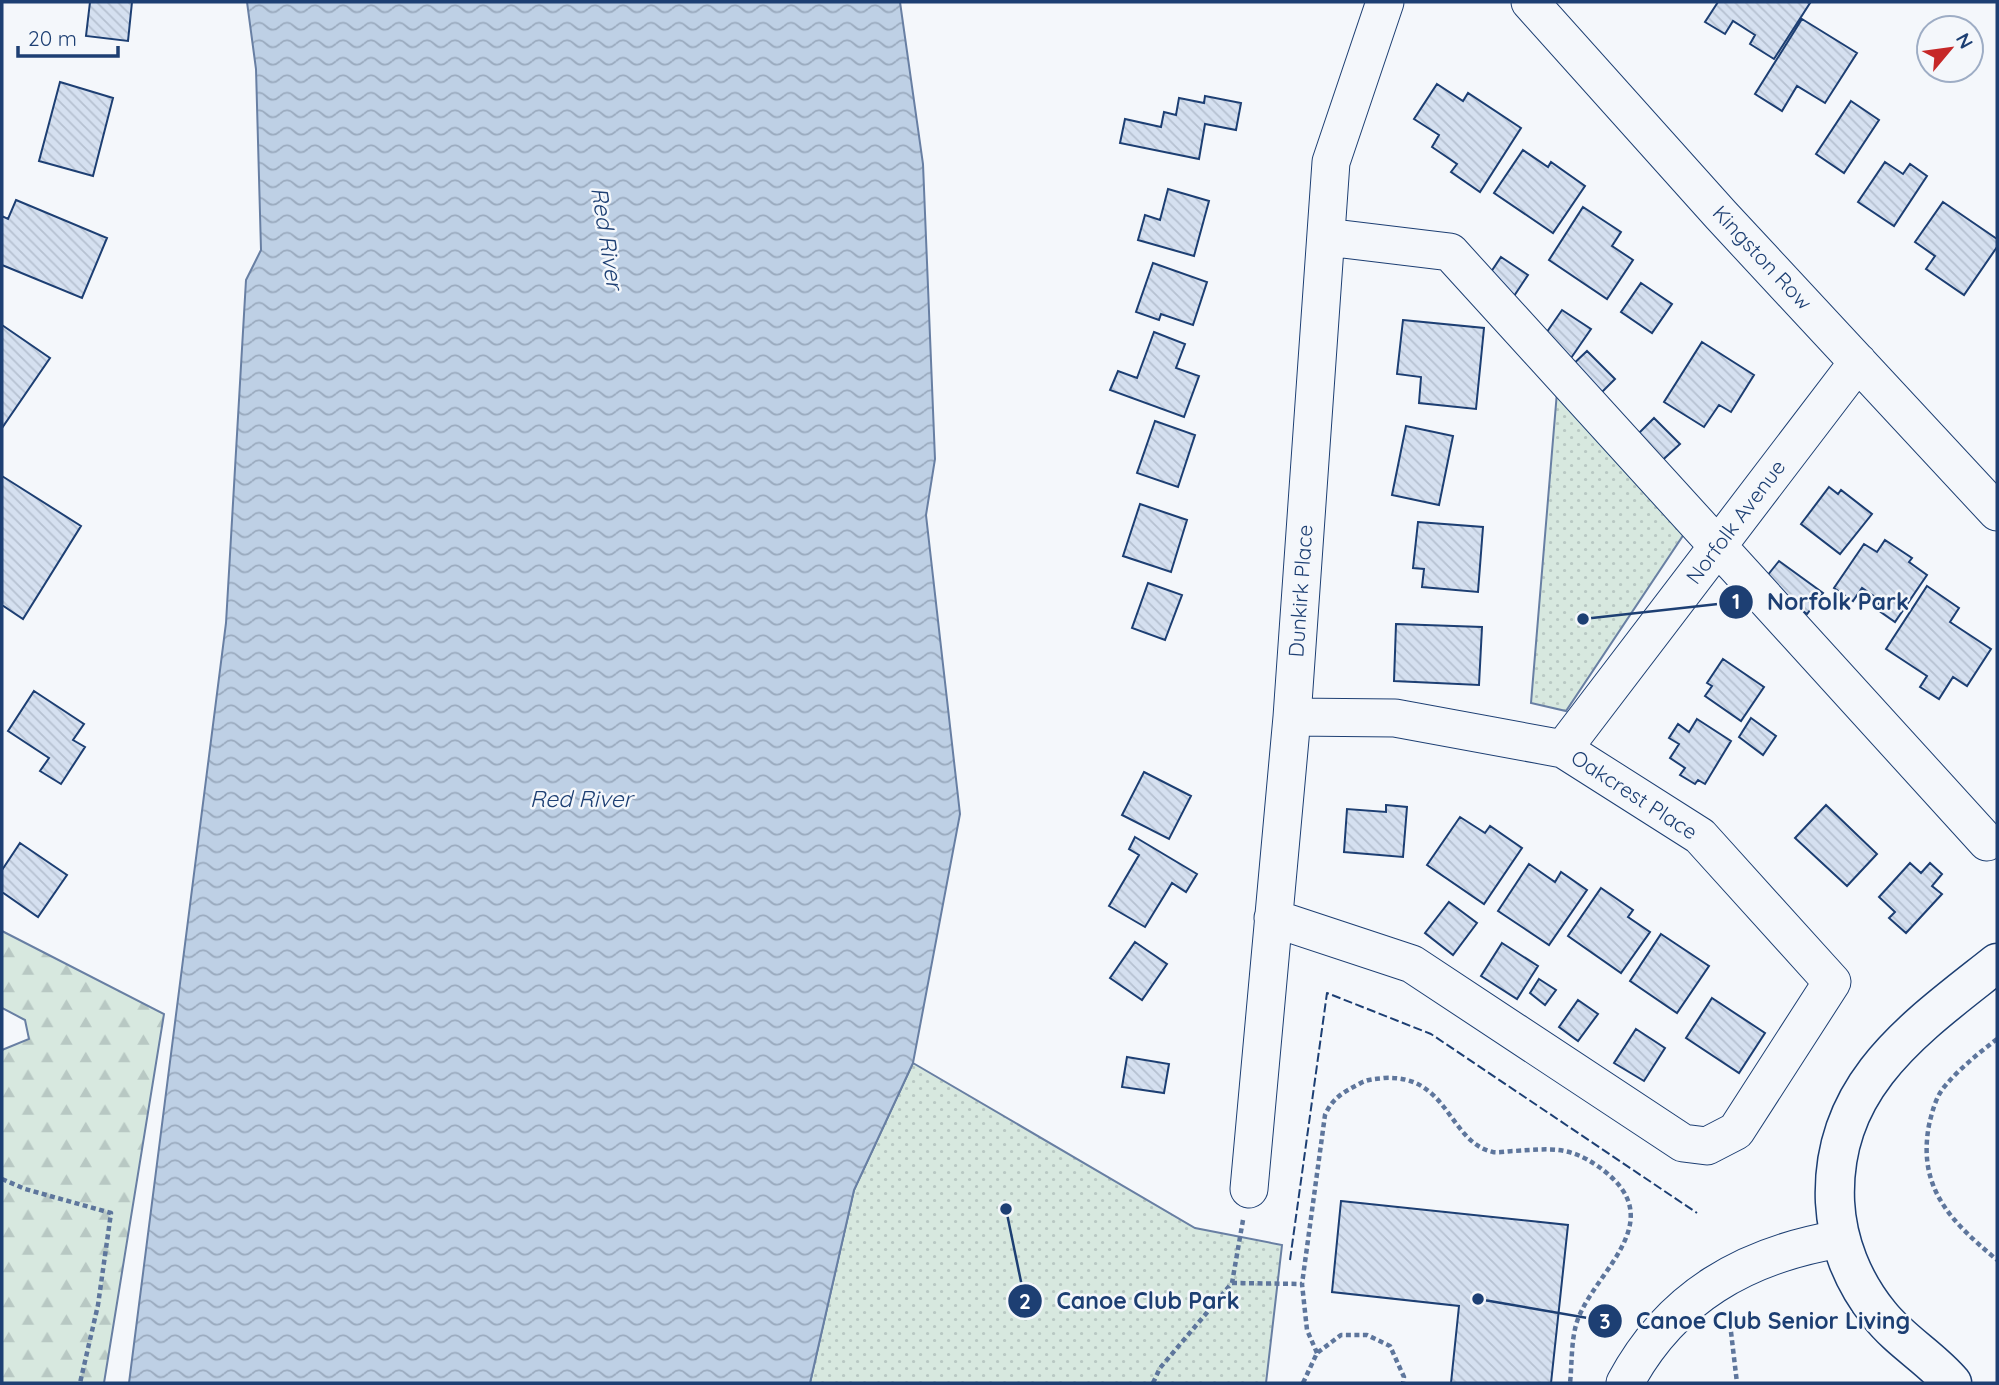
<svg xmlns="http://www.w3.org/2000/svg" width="1999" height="1385" viewBox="0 0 1999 1385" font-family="Quicksand,sans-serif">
  <defs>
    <pattern id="grass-dots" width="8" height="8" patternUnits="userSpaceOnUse" patternTransform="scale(1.75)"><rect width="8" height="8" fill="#d7e8df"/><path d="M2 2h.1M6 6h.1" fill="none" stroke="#b8c8c3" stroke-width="1.8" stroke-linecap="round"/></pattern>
    <pattern id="forest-firs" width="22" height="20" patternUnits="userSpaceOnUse" patternTransform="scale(1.75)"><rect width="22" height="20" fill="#d7e8df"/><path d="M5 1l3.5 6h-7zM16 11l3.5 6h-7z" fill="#b8c8c3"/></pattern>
    <pattern id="water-waves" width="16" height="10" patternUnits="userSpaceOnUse" patternTransform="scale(1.75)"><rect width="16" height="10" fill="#bed0e5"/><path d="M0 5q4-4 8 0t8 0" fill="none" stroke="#9aaabe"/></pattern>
    <pattern id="building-back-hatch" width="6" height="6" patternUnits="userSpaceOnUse" patternTransform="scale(1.75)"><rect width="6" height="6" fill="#d5e0f0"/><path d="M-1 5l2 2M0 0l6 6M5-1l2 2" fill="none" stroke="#b6c1d1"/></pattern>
  </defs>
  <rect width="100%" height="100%" fill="#f4f7fb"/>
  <path fill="url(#grass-dots)" stroke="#687fa3" stroke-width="2" d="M1557,392L1684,534L1566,711L1531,703Z
    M913,1063L1195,1228L1282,1245L1266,1383H810L854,1190Z"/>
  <path fill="url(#forest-firs)" stroke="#687fa3" stroke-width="2" d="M2,931L164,1014L104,1383H2V1050L29,1039L25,1020L2,1008Z"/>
  <path fill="url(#water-waves)" stroke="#687fa3" stroke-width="2" d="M247,2H900L923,164L935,459L926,515L960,814L913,1063L854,1190L810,1383H129L226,623L246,280L261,250L256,69Z"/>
  <path fill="url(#building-back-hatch)" stroke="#1d3f73" stroke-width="2" d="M82,2H132L128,41L86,36L90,2Z
    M1718,2H1807L1810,3L1774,59L1750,44L1755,35L1733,21L1725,34L1705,22Z
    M1802,19L1857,53L1825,103L1797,86L1782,111L1755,94Z
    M60,82L113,98L93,176L39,161Z
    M1437,84L1463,101L1468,93L1521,128L1480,192L1451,172L1457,164L1432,147L1439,135L1414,119Z
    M1205,96L1241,103L1236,130L1205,124L1199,159L1120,143L1125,119L1161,127L1164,112L1176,115L1179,98L1204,103Z
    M1851,101L1879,120L1844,173L1816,154Z
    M1523,150L1548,167L1551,162L1585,186L1553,233L1494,193Z
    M1885,162L1903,174L1910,164L1927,176L1894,226L1858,202Z
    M1168,189L1209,201L1194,256L1138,240L1145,215L1160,220Z
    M16,200L107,238L82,298L2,265V216L8,219Z
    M1943,202L1997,239V247L1964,295L1926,269L1935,256L1915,242Z
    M1583,207L1621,232L1612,246L1633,260L1607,299L1549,260Z
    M1501,257L1528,275L1510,302L1483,284Z
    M1153,263L1207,282L1193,325L1161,314L1159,320L1136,312Z
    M1641,283L1672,304L1652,333L1621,312Z
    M1562,310L1591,329L1569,361L1540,342Z
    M1403,320L1484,328L1476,409L1419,403L1421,377L1397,374Z
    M2,325L50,358L2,428Z
    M1154,332L1185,344L1176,368L1199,376L1184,417L1110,390L1118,371L1137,378Z
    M1702,342L1754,375L1731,412L1719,405L1704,427L1664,402Z
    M1587,351L1615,379L1595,399L1567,370Z
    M1654,418L1680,444L1655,467L1630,442Z
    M1155,421L1195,435L1178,487L1137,473Z
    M1406,426L1453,436L1439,505L1392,495Z
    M2,476L81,526L23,619L2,605Z
    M1829,487L1838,494L1841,490L1872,514L1840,554L1801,524Z
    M1140,504L1187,520L1171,572L1123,556Z
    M1418,522L1483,527L1478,592L1422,587L1424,569L1413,568Z
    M1885,540L1912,558L1909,562L1927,575L1895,622L1875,608L1881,601L1862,588L1853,601L1834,588L1864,544L1877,552Z
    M1779,561L1823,593L1807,614L1763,581Z
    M1148,583L1182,595L1165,640L1132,628Z
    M1927,586L1959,608L1950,622L1991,649L1967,686L1953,677L1939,699L1920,687L1927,676L1886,649Z
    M1396,624L1482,627L1479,685L1394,681Z
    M1723,659L1764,687L1741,721L1705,696L1712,686L1707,683Z
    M34,691L84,724L73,740L85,747L61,784L40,771L49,758L8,731Z
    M1751,718L1776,736L1763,755L1739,737Z
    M1697,719L1731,741L1705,784L1698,780L1695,784L1680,775L1685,768L1670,758L1679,744L1669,738L1678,724L1689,732Z
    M1144,772L1191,796L1169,839L1122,815Z
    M1386,805L1407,807L1403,857L1344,852L1347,809L1386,812Z
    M1826,805L1877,854L1847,886L1795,838Z
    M1460,817L1485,833L1490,826L1522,848L1484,904L1427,865Z
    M1135,837L1197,874L1186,892L1172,883L1145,927L1109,906L1139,855L1129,849Z
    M20,843L67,875L38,917L2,892V870Z
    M1910,863L1921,873L1930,863L1942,874L1932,886L1942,894L1906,933L1889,918L1895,912L1879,897Z
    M1529,864L1555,882L1561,872L1587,890L1549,945L1498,911Z
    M1601,888L1633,910L1628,917L1650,932L1621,973L1568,936Z
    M1449,902L1477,923L1453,955L1425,933Z
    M1661,934L1709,966L1677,1013L1630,981Z
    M1135,942L1167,964L1142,1000L1110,978Z
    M1502,943L1538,966L1517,999L1481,976Z
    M1539,979L1556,990L1545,1005L1530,993Z
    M1712,998L1765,1033L1739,1073L1686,1038Z
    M1578,1000L1598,1014L1578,1041L1559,1027Z
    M1636,1029L1665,1048L1644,1081L1614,1063Z
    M1127,1057L1169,1064L1164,1093L1122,1087Z
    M1341,1201L1568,1225L1551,1383H1451L1459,1306L1332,1292Z"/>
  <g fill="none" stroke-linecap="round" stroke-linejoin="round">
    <defs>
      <path id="minor" d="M1530,2L1721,215L1997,512
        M1326,237L1450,252L1987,842
        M1563,749L1858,362
        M1273,918L1412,964L1683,1143L1707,1146L1736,1131L1832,982L1700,836L1563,749L1395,718L1292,717
        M1249,1189L1292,717L1331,162L1385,2
        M1625,1383C1671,1297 1745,1255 1840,1239"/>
      <path id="major" d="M1952,1383C1931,1358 1900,1341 1879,1314C1853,1282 1837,1242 1835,1202C1830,1085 1915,1028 1997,963"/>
    </defs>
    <use href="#minor" stroke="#1d3f73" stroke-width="39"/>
    <use href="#major" stroke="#1d3f73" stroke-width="41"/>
    <path stroke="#5e769c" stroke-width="4.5" stroke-dasharray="5 3.5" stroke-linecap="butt" d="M1997,1039C1979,1053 1960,1068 1945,1086C1936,1096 1932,1112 1929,1125C1917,1189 1952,1222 1997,1260
      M2,1179L25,1189L111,1213L98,1305L80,1383
      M1232,1283L1302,1284
      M1729,1315L1737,1383
      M1317,1353L1307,1330L1302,1284L1325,1115C1332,1099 1343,1092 1359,1084C1367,1079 1375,1079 1384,1078C1449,1074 1448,1142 1493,1152C1499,1153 1507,1151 1514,1151C1549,1149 1568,1145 1599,1167C1609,1174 1622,1186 1627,1198C1646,1241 1587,1284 1576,1325C1571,1343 1572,1365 1570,1383
      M1153,1383L1160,1368L1232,1283L1243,1220
      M1303,1383L1317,1353L1341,1335H1367L1390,1346L1404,1377L1403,1383"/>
    <use href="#minor" stroke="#f4f7fb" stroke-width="37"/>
    <use href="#major" stroke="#f4f7fb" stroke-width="38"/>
    <path stroke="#1d3f73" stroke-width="2" stroke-dasharray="9 3.5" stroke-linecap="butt" d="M1290,1260L1327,993L1431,1034L1697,1213"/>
  </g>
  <g text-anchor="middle" stroke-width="5" stroke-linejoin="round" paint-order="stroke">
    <g font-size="21" fill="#1d3f73" stroke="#f4f7fb">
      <text transform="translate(1762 258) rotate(47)" y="7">Kingston Row</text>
      <text transform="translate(1736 522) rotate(-53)" y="7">Norfolk Avenue</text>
      <text transform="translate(1301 591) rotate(-86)" y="7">Dunkirk Place</text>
      <text transform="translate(1634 795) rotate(33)" y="7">Oakcrest Place</text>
    </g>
    <g font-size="23" font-style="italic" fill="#1d3f73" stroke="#f4f7fb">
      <text transform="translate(607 238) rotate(81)" y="8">Red River</text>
      <text x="581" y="807">Red River</text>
    </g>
  </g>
  <path fill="none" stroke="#1d3f73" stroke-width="2.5" d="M1583 619L1736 602M1006 1209L1025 1301M1478 1299L1605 1321"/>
  <g fill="#1d3f73" stroke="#f4f7fb" stroke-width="2.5">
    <circle cx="1583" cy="619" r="7"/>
    <circle cx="1006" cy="1209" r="7"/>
    <circle cx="1478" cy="1299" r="7"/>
    <circle cx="1736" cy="602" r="18"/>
    <circle cx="1025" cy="1301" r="18"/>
    <circle cx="1605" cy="1321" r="18"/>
  </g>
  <g font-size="21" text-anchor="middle" font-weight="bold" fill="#fff">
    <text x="1736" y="609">1</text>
    <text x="1025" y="1309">2</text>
    <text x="1605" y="1329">3</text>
  </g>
  <g font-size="23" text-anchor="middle" font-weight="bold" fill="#1d3f73" stroke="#f4f7fb" stroke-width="5" stroke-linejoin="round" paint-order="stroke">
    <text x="1838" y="610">Norfolk Park</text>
    <text x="1148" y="1309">Canoe Club Park</text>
    <text x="1773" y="1329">Canoe Club Senior Living</text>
  </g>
  <rect width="1999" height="1385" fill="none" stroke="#1d3f73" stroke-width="7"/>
  <g transform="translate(1950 49) rotate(61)"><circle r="33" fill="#f4f7fb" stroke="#9eadc5" stroke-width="2"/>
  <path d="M0-5L12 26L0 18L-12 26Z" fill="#c62828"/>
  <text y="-10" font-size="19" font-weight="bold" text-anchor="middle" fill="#1d3f73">N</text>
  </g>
  <path d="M18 46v10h100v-10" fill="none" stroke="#1d3f73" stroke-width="3.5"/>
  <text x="28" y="46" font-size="21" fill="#1d3f73" stroke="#f4f7fb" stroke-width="5" paint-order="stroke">20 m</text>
</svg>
